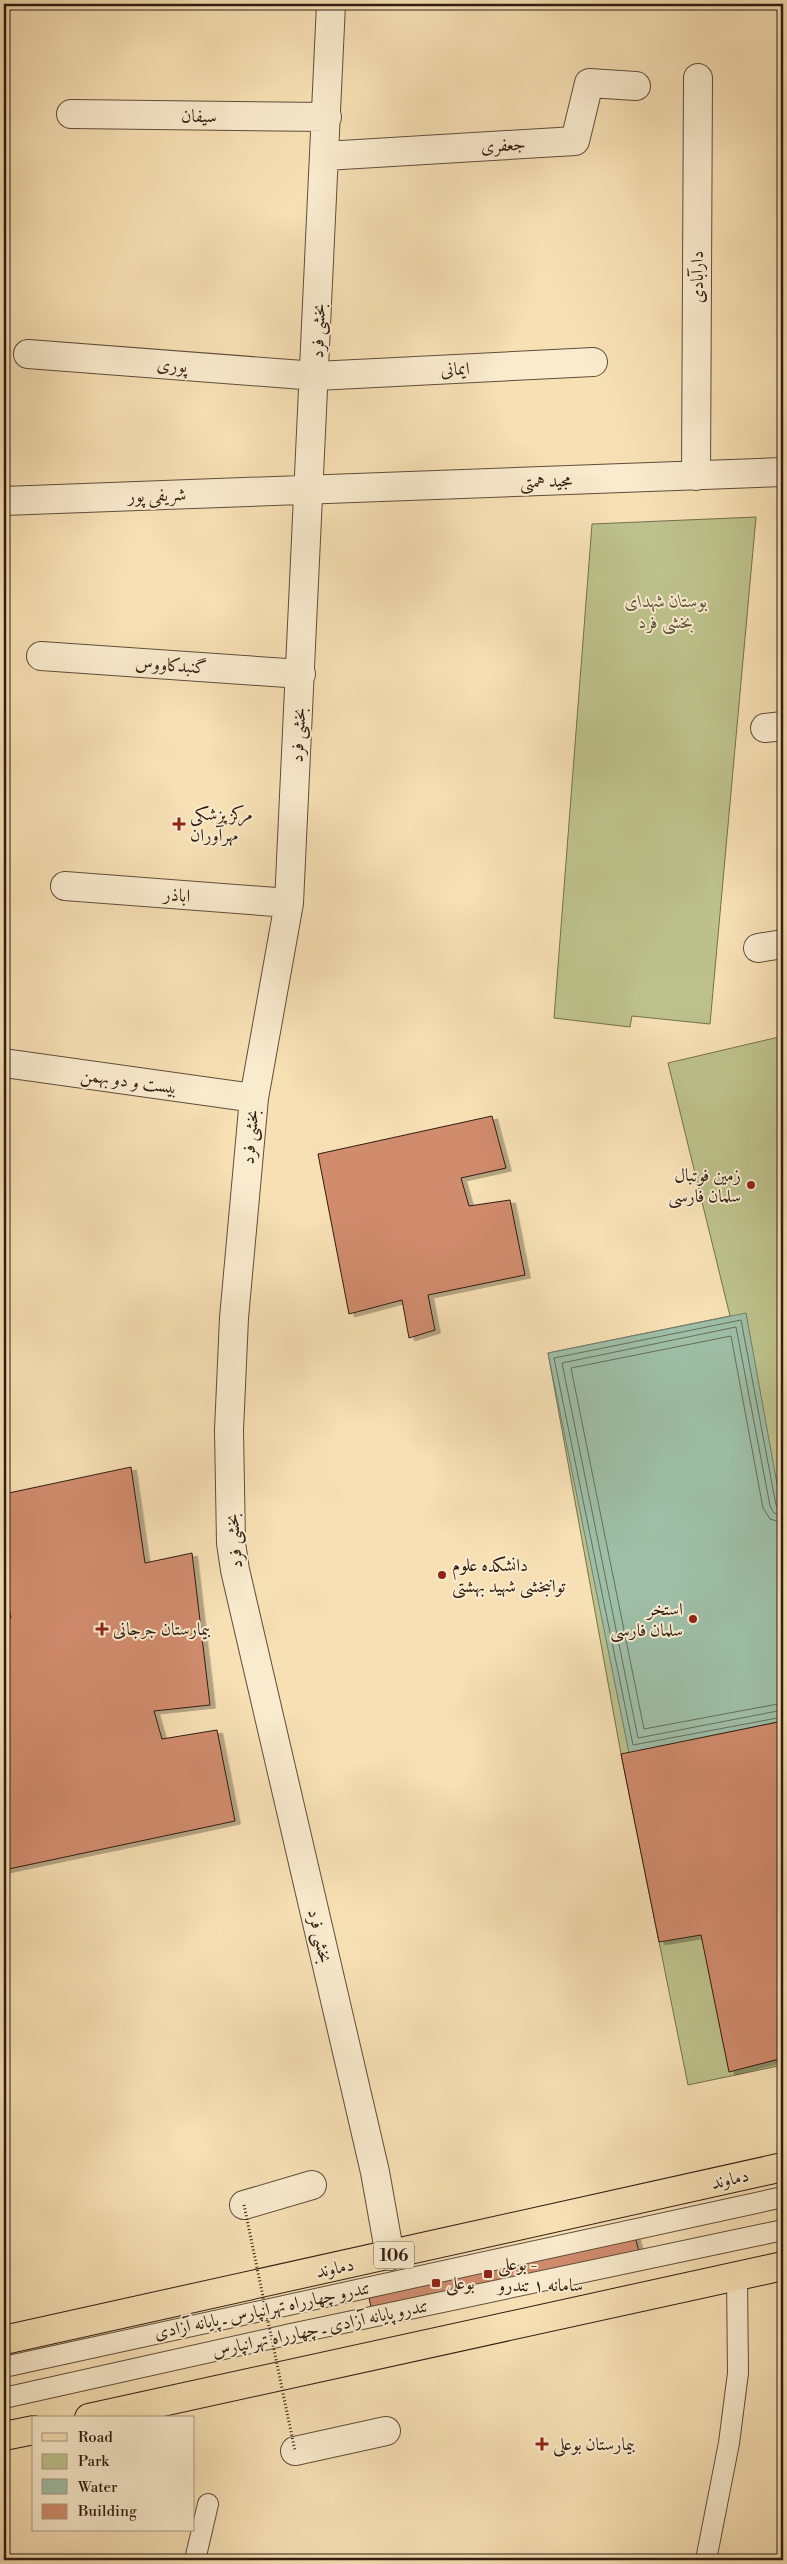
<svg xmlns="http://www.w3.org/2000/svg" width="787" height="2564" viewBox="0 0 787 2564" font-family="'Libre Bodoni',Amiri,serif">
  <defs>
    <filter id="shadow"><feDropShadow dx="5.5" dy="3" stdDeviation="0" flood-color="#0004"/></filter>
  </defs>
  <rect width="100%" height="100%" fill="#f6e0b4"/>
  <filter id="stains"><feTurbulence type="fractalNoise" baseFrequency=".004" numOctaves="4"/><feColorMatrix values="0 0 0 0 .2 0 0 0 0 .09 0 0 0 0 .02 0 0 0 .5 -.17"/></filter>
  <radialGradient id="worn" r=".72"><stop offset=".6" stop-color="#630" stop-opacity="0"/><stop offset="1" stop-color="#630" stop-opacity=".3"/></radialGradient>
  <path fill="#bdc28c" stroke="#766f4e" d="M756,517L710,1024L632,1016L630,1027L554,1018L592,524Z
    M783,1036V2065L688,2085L621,1754L548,1353L730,1316L668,1063Z"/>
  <path fill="#9ebea7" stroke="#727d6b" d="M746,1313L783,1517V1721L629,1753L548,1353Z"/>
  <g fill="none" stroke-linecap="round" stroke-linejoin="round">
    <path stroke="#666d5c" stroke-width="1" d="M783,1509L776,1505L741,1320L554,1358L633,1745L783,1717
      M783,1516L774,1513L770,1506L736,1327L562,1363L638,1738L783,1710
      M783,1523L770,1519L763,1508L731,1336L571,1368L644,1729L783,1703"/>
  </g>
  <path fill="#d18c6e" stroke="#2f1c11" filter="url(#shadow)" d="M492,1116L506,1168L461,1178L469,1206L510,1200L525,1275L428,1295L435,1330L409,1338L402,1300L349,1314L318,1154Z
    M131,1467L145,1563L192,1553L210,1705L154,1711L162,1739L217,1730L235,1821L4,1870V1620L11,1618L4,1587V1494Z
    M783,1721V2058L729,2072L701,1935L659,1942L621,1754Z
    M634,2233L640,2255L372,2311L369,2298Z"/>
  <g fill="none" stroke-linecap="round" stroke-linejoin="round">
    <defs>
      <path id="service" d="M4,2367L783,2197
        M4,2398L291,2334L783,2230
        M195,2560L208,2504
        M706,2560L729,2443L738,2373L737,2276"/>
      <path id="pedestrian" d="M244,2205L312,2185
        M295,2451L386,2431"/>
      <path id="minor" d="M331,4L289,903L254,1098L234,1318L229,1430L231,1543L235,1570L375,2172L390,2256
        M71,114L327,117
        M325,156L575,141L589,83L636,86
        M28,354L316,376L593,362
        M696,476L698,78
        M4,501L783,472
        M41,656L301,674
        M765,728L783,726
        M65,886L289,903
        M758,948L783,944
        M4,1063L254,1098"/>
      <path id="primary" d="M4,2340L783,2167
        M89,2418L783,2266
        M4,2436L34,2430"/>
    </defs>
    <use href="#service" stroke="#614d3a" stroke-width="22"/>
    <use href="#pedestrian" stroke="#614d3a" stroke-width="30"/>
    <use href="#minor" stroke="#614d3a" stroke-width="30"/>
    <use href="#primary" stroke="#2f1c11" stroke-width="30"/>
    <use href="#service" stroke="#f9ebce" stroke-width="20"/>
    <use href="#pedestrian" stroke="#f9ebce" stroke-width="28"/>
    <use href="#minor" stroke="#f9ebce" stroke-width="28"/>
    <use href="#primary" stroke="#f6e0b4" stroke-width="28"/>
    <path stroke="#2f1c11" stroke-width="3" stroke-dasharray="1 2.5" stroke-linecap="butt" d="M244,2205L295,2451"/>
  </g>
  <g fill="#8f2418" stroke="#f9ebce" stroke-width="2">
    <path d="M176.5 816.5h5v5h5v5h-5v5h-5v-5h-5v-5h5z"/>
    <circle cx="751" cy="1185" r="5"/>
    <circle cx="442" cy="1575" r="5"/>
    <circle cx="693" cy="1619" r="5"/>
    <path d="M99.5 1621.5h5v5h5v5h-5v5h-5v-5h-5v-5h5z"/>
    <rect x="483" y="2269" width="10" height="10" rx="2.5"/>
    <rect x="431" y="2278" width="10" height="10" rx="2.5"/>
    <path d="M539.5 2436.5h5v5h5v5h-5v5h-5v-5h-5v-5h5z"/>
  </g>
  <g text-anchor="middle" stroke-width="4" stroke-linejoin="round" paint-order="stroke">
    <rect fill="#f9ebce" stroke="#6c5a4a" stroke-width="1" x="374" y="2241.5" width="40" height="27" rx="4"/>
    <g font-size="16" font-weight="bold" fill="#2f1c11">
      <text x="394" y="2261">106</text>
    </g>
    <g font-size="18" fill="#2f1c11" stroke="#f9ebce">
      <text transform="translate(199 116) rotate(1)" y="6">سیفان</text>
      <text transform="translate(503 145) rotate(-4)" y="6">جعفری</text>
      <text transform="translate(697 277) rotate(-90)" y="6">دارآبادی</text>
      <text transform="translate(318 331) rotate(-88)" y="6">بخشی فرد</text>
      <text transform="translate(172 365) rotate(4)" y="6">پوری</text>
      <text transform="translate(455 369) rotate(-3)" y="6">ایمانی</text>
      <text transform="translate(546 481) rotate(-2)" y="6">مجید همتی</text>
      <text transform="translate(157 495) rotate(-2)" y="6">شریفی پور</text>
      <text transform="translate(171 665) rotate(4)" y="6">گنبدکاووس</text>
      <text transform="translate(298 735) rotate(-87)" y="6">بخشی فرد</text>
      <text transform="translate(177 895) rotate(4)" y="6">اباذر</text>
      <text transform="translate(129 1081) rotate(8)" y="6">بیست و دو بهمن</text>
      <text transform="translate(250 1137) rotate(-85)" y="6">بخشی فرد</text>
      <text transform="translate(234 1541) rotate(-95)" y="6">بخشی فرد</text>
      <text transform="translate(320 1936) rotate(77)" y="6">بخشی فرد</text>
      <text transform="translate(730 2179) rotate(-13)" y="6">دماوند</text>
      <text transform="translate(335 2268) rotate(-12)" y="6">دماوند</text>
      <text transform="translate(262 2310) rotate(-12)" y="6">تندرو چهارراه تهرانپارس ـ پایانه آزادی</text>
      <text transform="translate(320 2328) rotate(-12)" y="6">تندرو پایانه آزادی ـ چهارراه تهرانپارس</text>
    </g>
    <g font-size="18" font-style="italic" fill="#5a4e36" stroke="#f9ebce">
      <text x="666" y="607">بوستان شهدای<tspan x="666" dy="21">بخشی فرد</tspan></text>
    </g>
    <g font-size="18" fill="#2f1c11" stroke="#f9ebce" text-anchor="start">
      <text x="190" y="820">مرکز پزشکی<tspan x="190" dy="21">مهرآوران</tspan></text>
      <text x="741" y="1181" text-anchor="end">زمین فوتبال<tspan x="741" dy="21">سلمان فارسی</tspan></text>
      <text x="452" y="1571">دانشکده علوم<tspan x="452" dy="21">توانبخشی شهید بهشتی</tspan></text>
      <text x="683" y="1615" text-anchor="end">استخر<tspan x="683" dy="21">سلمان فارسی</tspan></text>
      <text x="113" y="1635">بیمارستان جرجانی</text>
      <text x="498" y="2270">بوعلی -<tspan x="498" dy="21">سامانه ۱ تندرو</tspan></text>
      <text x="446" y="2289">بوعلی</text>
      <text x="553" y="2450">بیمارستان بوعلی</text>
    </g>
  </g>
  <rect width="787" height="2564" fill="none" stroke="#f6e0b4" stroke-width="20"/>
  <rect x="5" y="5" width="777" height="2554" fill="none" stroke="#2f1c11" stroke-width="2.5"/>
  <rect x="10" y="10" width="767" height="2544" fill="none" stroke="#2f1c11"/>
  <rect x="32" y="2416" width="162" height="115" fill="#f9ebce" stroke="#a89882"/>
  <rect x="42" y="2433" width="25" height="8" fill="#f6e0b4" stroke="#a89882"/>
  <text x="78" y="2442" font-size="15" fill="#2f1c11">Road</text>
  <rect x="42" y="2454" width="25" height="15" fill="#bdc28c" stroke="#a89882"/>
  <text x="78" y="2466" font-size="15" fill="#2f1c11">Park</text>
  <rect x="42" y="2479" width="25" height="15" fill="#9ebea7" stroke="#a89882"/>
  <text x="78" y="2492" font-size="15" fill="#2f1c11">Water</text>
  <rect x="42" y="2504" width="25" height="15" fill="#d18c6e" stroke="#a89882"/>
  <text x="78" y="2516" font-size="15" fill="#2f1c11">Building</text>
  <rect width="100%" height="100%" filter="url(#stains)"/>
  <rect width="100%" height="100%" fill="url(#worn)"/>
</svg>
